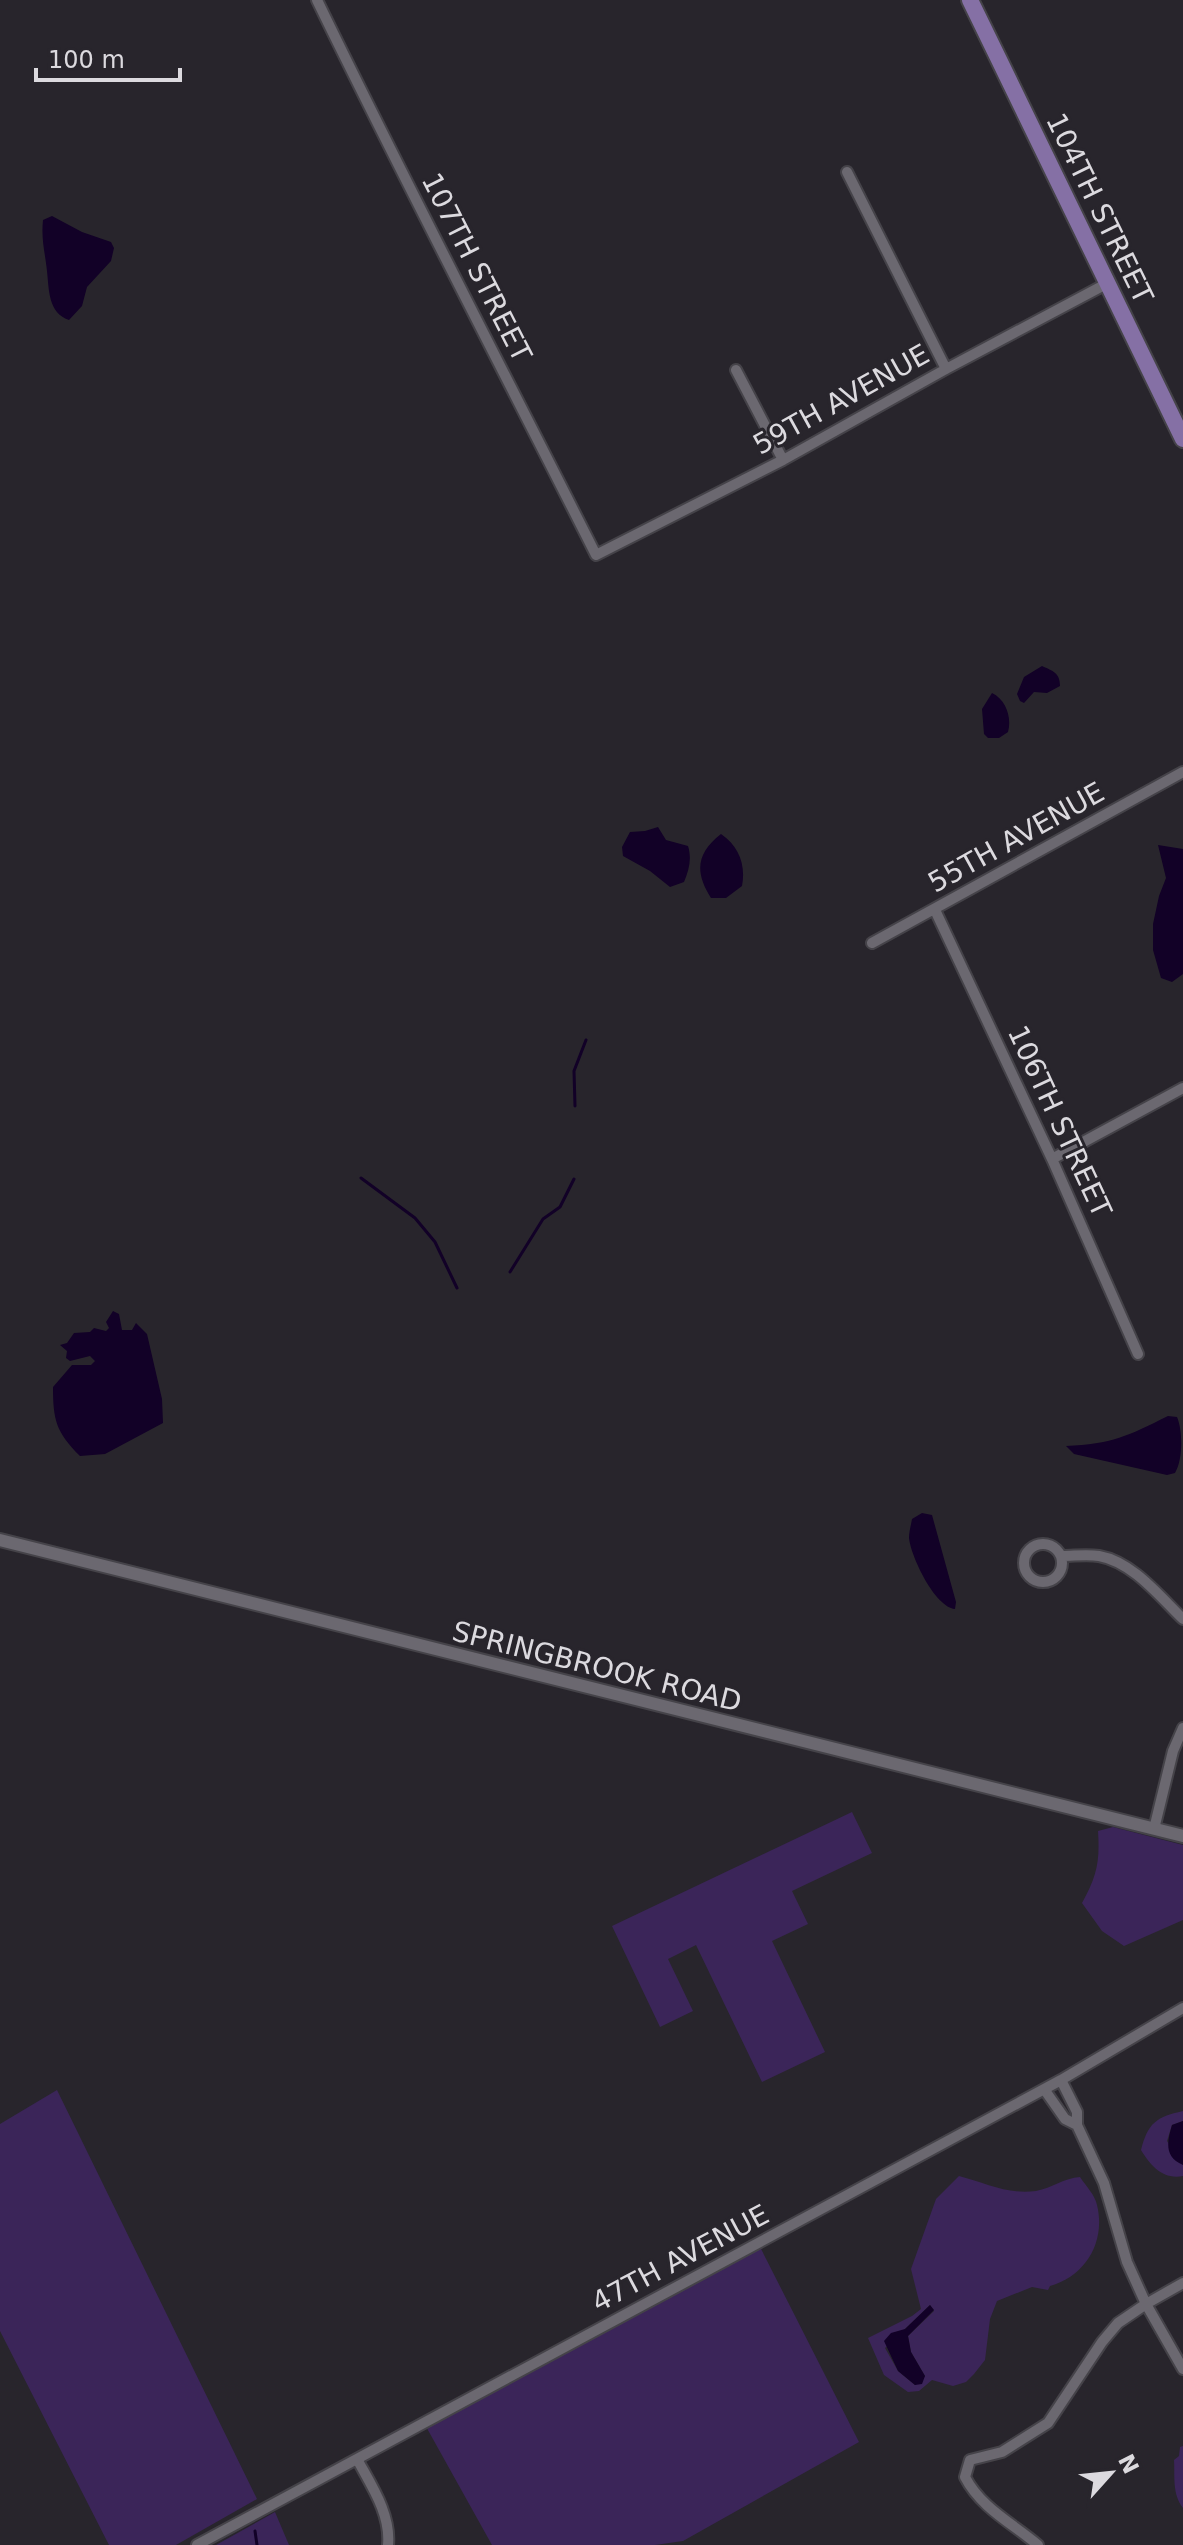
<svg xmlns="http://www.w3.org/2000/svg" width="1183" height="2545" viewBox="0 0 1183 2545" font-family="'DejaVu Sans',sans-serif">
  <rect width="100%" height="100%" fill="#28252c"/>
  <path fill="#3b2559" fill-rule="evenodd" d="M852,1812L872,1853L792,1891L808,1924L772,1941L825,2052L762,2082L696,1945L668,1959L693,2011L660,2027L612,1926Z
    M1113,1827L1183,1845V1920L1124,1946L1102,1931L1082,1903C1097,1876 1100,1862 1098,1831Z
    M57,2090L257,2499L176,2545H109L0,2331V2124Z
    M1183,2111V2121L1172,2125L1167,2141L1183,2165V2176C1163,2180 1151,2166 1141,2150C1148,2123 1156,2117 1183,2111Z
    M959,2176C986,2183 1008,2195 1036,2191C1052,2188 1064,2178 1080,2177C1086,2186 1095,2195 1097,2205C1106,2241 1086,2276 1050,2286L1048,2290L1032,2287L997,2301L990,2319L985,2360L974,2374L966,2382L953,2386L932,2380L919,2391L908,2392L884,2375L868,2338L912,2316L921,2309L911,2269L936,2199ZM930,2305L934,2311L908,2336L911,2352L925,2376L915,2385L898,2371L885,2348Z
    M758,2243L859,2442L683,2541L655,2545H492L424,2423Z
    M1183,2446V2508C1172,2494 1175,2476 1174,2460L1179,2456L1180,2447Z
    M275,2512L289,2545H216Z"/>
  <path fill="#120127" d="M52,216L82,232L111,242L114,248L111,261L87,287L82,306L69,320C48,313 49,289 47,271C45,252 41,240 43,220Z
    M1042,666C1053,671 1060,673 1060,686L1047,693L1034,692L1024,703L1020,701L1017,694L1024,677Z
    M992,693C1006,700 1012,717 1008,732L999,738H988L984,734L982,709Z
    M658,827L666,840L688,846C692,859 689,870 684,882L670,887L650,871L623,856L622,847L630,832L645,831Z
    M721,834C739,846 746,865 742,886L726,898H711C694,871 697,853 721,834Z
    M1158,845L1183,849V974L1172,982L1161,978L1153,950V924L1159,896L1166,878Z
    M113,1311L119,1314L122,1330H132L136,1323L147,1334L162,1399L163,1423L105,1454L80,1456C56,1432 53,1420 53,1387L72,1365H91L95,1361L90,1356L70,1361L66,1358L67,1351L60,1345L67,1343L74,1333L90,1332L94,1328L106,1331L109,1328L106,1322Z
    M1168,1416L1177,1417C1183,1431 1183,1460 1175,1473L1167,1475L1074,1454L1066,1446C1112,1444 1128,1436 1168,1416Z
    M922,1513L932,1515L956,1602L955,1609C935,1607 911,1557 909,1538C909,1532 911,1525 912,1519Z
    M1183,2121V2165C1164,2157 1167,2142 1172,2125Z
    M930,2305L934,2310L908,2336L911,2352L925,2376L922,2384L915,2385L898,2371L884,2341L891,2333L905,2329Z"/>
  <g fill="none" stroke-linecap="round" stroke-linejoin="round">
    <path stroke="#120127" stroke-width="3" d="M575,1106L574,1071L586,1040
      M361,1178L415,1218L435,1242L457,1288
      M510,1272L543,1219L560,1207L574,1179
      M255,2531L257,2545"/>
    <defs>
      <path id="minor" d="M317,0C407,186 503,370 596,555L783,460L946,369L1108,283
        M847,172L946,369
        M736,370L783,460
        M935,910L1052,1159L1138,1354
        M872,943L1183,772
        M1052,1159L1183,1088
        M1024 1563a19 19 0 1 1 38 0a19 19 0 1 1-38 0Z
        M1062,1556C1074,1556 1087,1554 1099,1556C1133,1562 1160,1597 1183,1619
        M1154,1829L1173,1751L1183,1728
        M1061,2080L1077,2112V2125L1104,2183L1127,2262L1146,2304L1183,2369
        M1044,2089L1065,2119L1077,2125
        M357,2459C371,2485 391,2514 388,2545
        M197,2545L1061,2080L1183,2008
        M1038,2545C1012,2523 981,2508 965,2477L970,2460L1002,2452L1048,2423L1102,2342L1118,2323L1146,2304L1183,2283"/>
      <path id="tertiary" d="M0,1540L1183,1836"/>
      <path id="primary" d="M970,0L1183,439"/>
    </defs>
    <use href="#minor" stroke="#454349" stroke-width="14"/>
    <use href="#tertiary" stroke="#454349" stroke-width="16"/>
    <use href="#primary" stroke="#454349" stroke-width="20"/>
    <use href="#minor" stroke="#6b6870" stroke-width="10"/>
    <use href="#tertiary" stroke="#6b6870" stroke-width="12"/>
    <use href="#primary" stroke="#8570a5" stroke-width="16"/>
  </g>
  <g text-anchor="middle" stroke-width="6" stroke-linejoin="round" paint-order="stroke">
    <g font-size="28" fill="#dcdadf" stroke="#28252c">
      <text transform="translate(1100 208) rotate(64)" y="10">104TH STREET</text>
      <text transform="translate(477 267) rotate(63)" y="10">107TH STREET</text>
      <text transform="translate(841 399) rotate(-29)" y="10">59TH AVENUE</text>
      <text transform="translate(1016 837) rotate(-29)" y="10">55TH AVENUE</text>
      <text transform="translate(1060 1121) rotate(65)" y="10">106TH STREET</text>
      <text transform="translate(597 1666) rotate(14)" y="10">SPRINGBROOK ROAD</text>
      <text transform="translate(680 2258) rotate(-28)" y="10">47TH AVENUE</text>
    </g>
  </g>
  <g transform="translate(1111 2473) rotate(63)" stroke="#28252c" stroke-width="6" paint-order="stroke">
  <path d="M0-6L14 30L0 20L-14 30Z" fill="#dcdadf"/>
  <text y="-12" font-size="22" font-weight="bold" text-anchor="middle" fill="#dcdadf">N</text>
  </g>
  <path d="M36 68v12h144v-12" fill="none" stroke="#dcdadf" stroke-width="4"/>
  <text x="48" y="68" font-size="24" fill="#dcdadf" stroke="#28252c" stroke-width="6" paint-order="stroke">100 m</text>
</svg>
